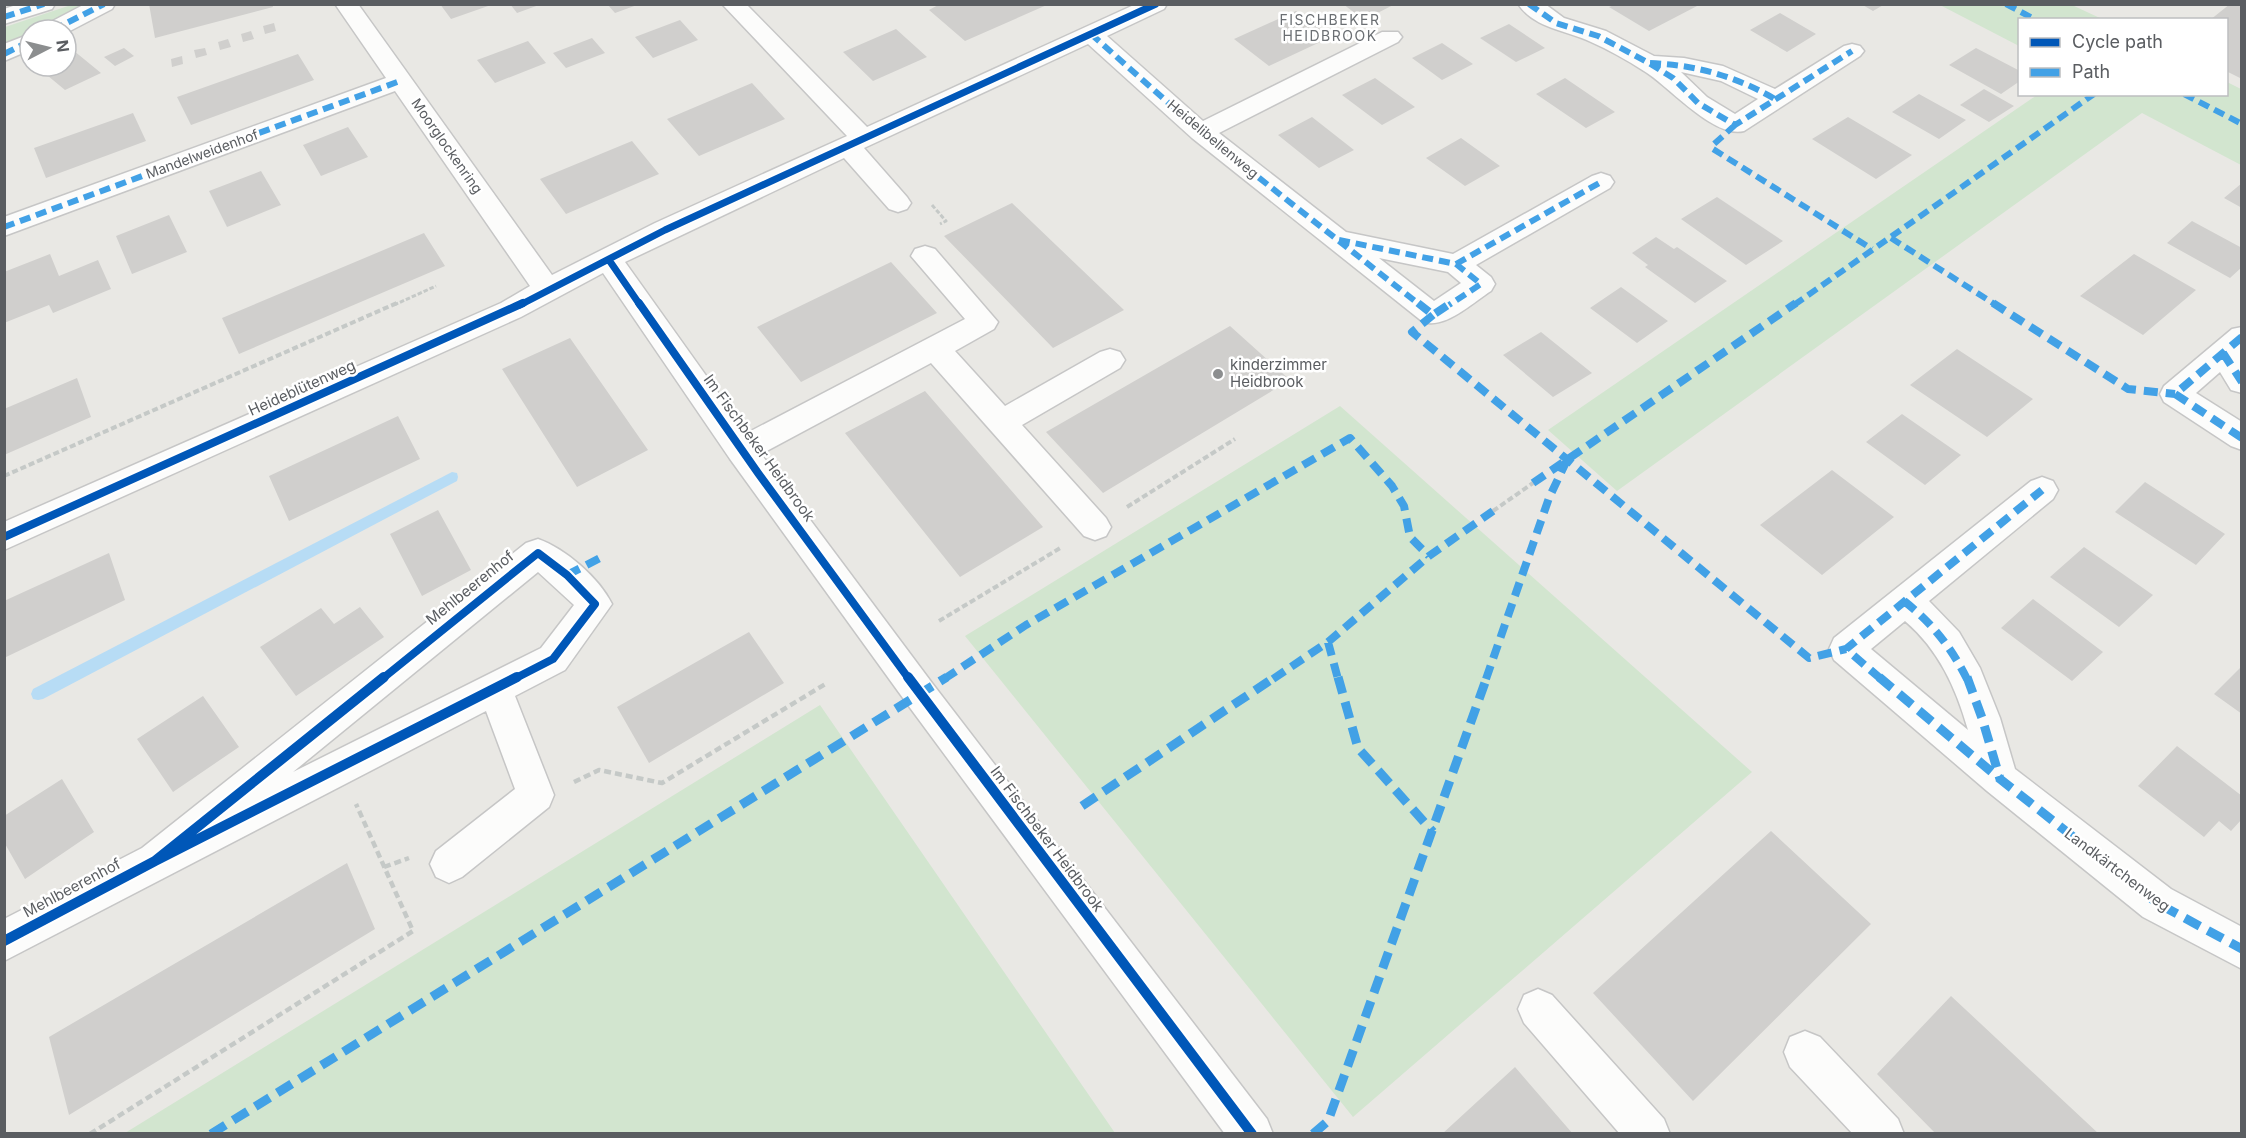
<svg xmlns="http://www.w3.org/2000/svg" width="2246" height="1138" viewBox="0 0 2246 1138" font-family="Inter,sans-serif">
  <rect width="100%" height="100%" fill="#e9e8e4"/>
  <path fill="#d2e5cf" d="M71,5H93L39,30H30V34L5,47V27Z
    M1940,5H2072L2102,19L2020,20L2019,46Z
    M2227,82L2241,89V165L2142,113L1617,491L1548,430L2037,95L2226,94Z
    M1340,406L1752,772L1353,1117L965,636Z
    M820,705L1115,1133H125Z"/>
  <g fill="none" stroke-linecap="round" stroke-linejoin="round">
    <path fill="#b7dcf5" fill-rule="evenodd" d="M452,472L457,473L458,477L457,481L43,699L38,700L33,699L31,694L33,689Z"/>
  </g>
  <path fill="#d0cfcd" d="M149,4H272L273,7L155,38Z
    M440,4H491V5L451,19Z
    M510,4H539V5L517,13Z
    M607,4H637V5L615,13Z
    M940,4H1049L965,41L929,10Z
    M1343,4H1395L1364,20Z
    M1861,4H1885L1873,11Z
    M2230,4L2242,5V79L2226,71V20H2210Z
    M1614,5H1699L1649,31L1609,7Z
    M1296,11L1331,37L1269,66L1234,39Z
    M1780,13L1816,34L1787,52L1750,30Z
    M680,20L698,40L653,58L635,37Z
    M274,23L276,31L265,34L263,26Z
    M1509,24L1545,48L1516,62L1480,38Z
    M896,29L927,57L873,81L843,52Z
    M251,31L254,39L243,42L241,34Z
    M592,38L605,53L566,68L553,53Z
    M228,39L231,47L220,50L218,42Z
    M528,41L546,63L495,83L477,60Z
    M1442,43L1473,64L1442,80L1412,58Z
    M68,46L101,73L65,90L36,66H66V48Z
    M124,48L134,56L115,66L104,57Z
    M205,48L207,55L196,58L194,50Z
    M1976,48L2020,71V81L2001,94L1949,65Z
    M298,54L314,80L191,125L177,97Z
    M182,56L183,64L172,67L171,59Z
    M1375,78L1415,107L1382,125L1342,95Z
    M1565,78L1615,112L1586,128L1536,94Z
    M752,83L785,119L699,156L667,119Z
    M1984,89L2014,106L1989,122L1960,105Z
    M1919,94L1966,120L1939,139L1892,112Z
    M133,113L146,141L46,178L34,148Z
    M1312,117L1354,150L1319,168L1278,135Z
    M1848,117L1912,155L1876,179L1812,139Z
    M348,127L368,157L321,176L303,145Z
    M1461,138L1500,166L1465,186L1426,158Z
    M632,141L659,174L566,214L540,179Z
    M261,171L281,205L227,227L209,191Z
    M2242,183V208L2224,198Z
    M1717,197L1783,241L1746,265L1681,219Z
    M1012,203L1124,310L1053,348L944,236Z
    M169,215L187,252L132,274L116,236Z
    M2192,221L2242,248V267L2230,278L2167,243Z
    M424,233L445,266L239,354L222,318Z
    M1656,237L1674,249L1677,247L1727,281L1695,303L1645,267L1648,265L1632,253Z
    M50,254L59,276L98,260L111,289L53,313L49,305L4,323V272Z
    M2134,254L2196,290L2143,335L2080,296Z
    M891,262L937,313L801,382L757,327Z
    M1621,287L1668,321L1637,343L1590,308Z
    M1230,326L1290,380L1103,493L1046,432Z
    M1541,332L1592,373L1553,397L1503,355Z
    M570,338L648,450L577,487L502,369Z
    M1957,349L2033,399L1987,437L1910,385Z
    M77,378L91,417L4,455V409Z
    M925,391L1043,527L960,577L845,433Z
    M1902,414L1961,455L1925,485L1866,442Z
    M398,416L420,459L289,521L269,476Z
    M1832,470L1894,517L1822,575L1760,525Z
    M2145,482L2225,534L2196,565L2115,512Z
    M438,510L471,570L422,596L390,534Z
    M2084,547L2153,595L2119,627L2050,577Z
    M109,553L125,600L4,658V601Z
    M2033,599L2103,652L2072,681L2001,628Z
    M360,607L384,637L296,696L260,647L321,608L334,624Z
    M749,632L784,683L649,763L617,707Z
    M2242,666V714L2214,694Z
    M203,696L239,747L173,792L137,739Z
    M2177,746L2242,796V819L2231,831L2219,821L2204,837L2138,786Z
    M62,779L94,832L25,879L4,842V816Z
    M1771,831L1871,924L1693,1101L1593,993Z
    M347,863L375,929L69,1115L49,1037Z
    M1951,996L2099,1134H1936L1877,1074Z
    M1515,1067L1573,1134H1442Z"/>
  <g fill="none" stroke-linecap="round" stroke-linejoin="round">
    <defs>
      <path id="minor" d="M19,4H55L52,9L4,24V9Z
        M85,4H115L112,9L66,33V30H41L45,25Z
        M335,4H358L552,275L655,223L847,136L722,4H746L867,127L1136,4H1167L1164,9L1107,36L1203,121L1382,32H1398L1402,37L1398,42L1219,133L1346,232L1453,254L1592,176L1601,173L1610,176L1614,182L1610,188L1476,265L1491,277L1495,284L1491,291C1472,303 1446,329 1423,322L1192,138L1088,44L864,148L907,197L911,203L907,209L898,212L889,209L844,158L625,262L747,433L965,319L911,256L915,249L925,246L935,249L998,322L994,329L955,351L1005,406L1100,352L1110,349L1120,352L1125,360L1120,368L1022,425L1106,518L1111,527L1106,536L1095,540L1084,536L931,363L761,454L932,683L1267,1119L1273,1134H1225L908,705L730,459L603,273L521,317L4,550V522L501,303L530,286L395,91L4,236V217L386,78ZM1379,258L1448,272L1461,283L1434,301Z
        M1518,4H1545L1564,18L1606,31L1654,56L1684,58L1723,66L1775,89L1844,46L1852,44L1860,46L1864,51L1860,56L1744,131C1714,139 1669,86 1644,71C1627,60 1609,50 1591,42C1566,30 1535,29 1518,4ZM1681,72L1721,81L1758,99L1735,114L1707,97Z
        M30,34V50L4,61V44Z
        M2242,327V393L2231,390L2220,372L2196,393L2242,422V450L2231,446L2164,402L2160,394L2164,386L2232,329Z
        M2042,477L2053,481L2058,490L2053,499L1929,601L1959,632L1980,668L2000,718L2015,769L2171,889L2242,927V969L2143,917L1987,791L1834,660L1829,649L1834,638L2031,481ZM1905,621C1939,650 1956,688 1968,730L1871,649Z
        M538,539C566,549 599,578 612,604L565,670L515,696L554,795L549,807L462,877L449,883L436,877L430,864L436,851L515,789L486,711L4,961V919L142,848L526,543ZM538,572L574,605L541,648L293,772Z
        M1538,989L1552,995L1664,1119L1670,1134H1620L1524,1023L1518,1009L1524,995Z
        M1805,1031L1820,1037L1898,1119L1904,1134H1853L1790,1067L1784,1052L1790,1037Z"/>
    </defs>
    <use href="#minor" stroke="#c6c6c6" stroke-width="3"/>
    <path stroke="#c5c9c7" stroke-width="3" stroke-dasharray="4.5 2" stroke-linecap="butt" d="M932,205L946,221L940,224
      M394,305L436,286"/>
    <path stroke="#c5c9c7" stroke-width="4" stroke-dasharray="6 3" stroke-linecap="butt" d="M4,476L397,303
      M1127,507L1235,439
      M1493,511L1533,483
      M939,621L1062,547"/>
    <path stroke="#c5c9c7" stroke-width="4.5" stroke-dasharray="7 4" stroke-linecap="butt" d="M574,782L599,770L662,783L827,683
      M384,867L409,858
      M90,1134L413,931L356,804"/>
    <use href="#minor" fill="#fcfcfb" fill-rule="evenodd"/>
    <path stroke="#42a1e6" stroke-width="6" stroke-dasharray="11 6" stroke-linecap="butt" d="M1529,4L1556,23L1598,36L1649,63L1673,78L1698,103L1735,125L1852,51
      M2006,4L2036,20
      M4,17L44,4
      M53,30L104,4
      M1091,34L1201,132L1420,305
      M4,54L30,41
      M1650,63C1696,65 1735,76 1775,99
      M2184,94L2242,124
      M1735,125L1713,145V149L1872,249
      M4,227L400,81
      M1891,238L1996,305
      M1339,240L1456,264L1481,284L1449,305
      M1456,264L1601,182
      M1794,305L2094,94"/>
    <path stroke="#42a1e6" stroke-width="8" stroke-dasharray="14 8" stroke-linecap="butt" d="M1418,303L1433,315L1451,303
      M1993,303L2128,389L2175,394
      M1433,315L1412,332L1809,658L1846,649
      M2242,337L2175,394L2242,438
      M2223,353L2242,382
      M1533,483L1796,303
      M567,575L602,557
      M1904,601C1932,623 1951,647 1967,679
      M1328,642L1338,679
      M944,679L1026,625L1350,438L1392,486L1404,506L1410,537L1429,556
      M1273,679L1328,642L1429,556L1493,511
      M1486,679L1549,498L1567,460
      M1881,679L1846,649L2042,490"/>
    <path stroke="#42a1e6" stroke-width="9" stroke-dasharray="17 9" stroke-linecap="butt" d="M1338,677L1358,748L1433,832
      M1879,677L2000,779L2157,903L2242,949
      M1967,677L1982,718L2000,779
      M1082,806L1275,677
      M211,1134L947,677
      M1313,1134L1328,1121L1487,677"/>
    <defs>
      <path id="cycleway-far2" d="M609,260L640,305
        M520,305L665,230L1156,4"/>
      <path id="cycleway-far1" d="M639,303L758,473L909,679
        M4,537L523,303
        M382,679L538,553L567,575L595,604L553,659L514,679"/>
      <path id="cycleway" d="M908,677L1252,1134
        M155,861L384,677
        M155,861L517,677
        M4,941L155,861"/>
    </defs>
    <use href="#cycleway-far2" stroke="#fff" stroke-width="10"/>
    <use href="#cycleway-far1" stroke="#fff" stroke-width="12"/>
    <use href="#cycleway" stroke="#fff" stroke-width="14"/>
    <use href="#cycleway-far2" stroke="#0057b8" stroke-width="7"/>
    <use href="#cycleway-far1" stroke="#0057b8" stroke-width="8"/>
    <use href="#cycleway" stroke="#0057b8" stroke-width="10"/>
  </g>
  <circle fill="#8c8e8f" stroke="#fff" stroke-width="2" cx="1218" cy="374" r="6"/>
  <g text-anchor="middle" stroke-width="5" stroke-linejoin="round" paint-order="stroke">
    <g font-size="14" letter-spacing="1.5" fill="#6b6f73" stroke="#fff">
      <text x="1330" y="25">FISCHBEKER<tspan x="1330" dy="16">HEIDBROOK</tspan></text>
    </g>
    <g font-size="14" fill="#5a5d61" stroke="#fff">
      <text transform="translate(1213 139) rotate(40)" y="5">Heidelibellenweg</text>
      <text transform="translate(447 146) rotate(55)" y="5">Moorglockenring</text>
      <text transform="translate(202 154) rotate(-20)" y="5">Mandelweidenhof</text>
    </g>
    <g font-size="15" fill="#5a5d61" stroke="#fff" text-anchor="start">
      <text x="1230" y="370">kinderzimmer<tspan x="1230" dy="17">Heidbrook</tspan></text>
    </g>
    <g font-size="15" fill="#5a5d61" stroke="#fff">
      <text transform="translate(302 388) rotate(-24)" y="5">Heideblütenweg</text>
      <text transform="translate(759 448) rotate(54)" y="5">Im Fischbeker Heidbrook</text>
      <text transform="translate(470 588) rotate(-39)" y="5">Mehlbeerenhof</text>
      <text transform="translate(1047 839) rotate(53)" y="5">Im Fischbeker Heidbrook</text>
      <text transform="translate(2117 870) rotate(37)" y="5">Landkärtchenweg</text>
      <text transform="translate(72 888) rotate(-28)" y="5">Mehlbeerenhof</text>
    </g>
  </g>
  <rect width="2246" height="1138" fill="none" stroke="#5a5d61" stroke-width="12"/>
  <rect x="2018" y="18" width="210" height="78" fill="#ffffff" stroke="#bdbec0" stroke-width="1.5"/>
  <rect x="2030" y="38" width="30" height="9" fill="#0057b8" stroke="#bdbec0" stroke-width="1.5"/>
  <text x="2072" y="48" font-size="18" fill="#5a5d61">Cycle path</text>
  <rect x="2030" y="68" width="30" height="9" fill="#42a1e6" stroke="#bdbec0" stroke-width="1.5"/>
  <text x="2072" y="78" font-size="18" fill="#5a5d61">Path</text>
  <g transform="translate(48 48) rotate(83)"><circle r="28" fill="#ffffff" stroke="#bdbec0" stroke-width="1.5"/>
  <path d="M0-4.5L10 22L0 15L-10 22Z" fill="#8c8e8f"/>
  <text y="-9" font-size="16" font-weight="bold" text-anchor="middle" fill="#5a5d61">N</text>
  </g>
</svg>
